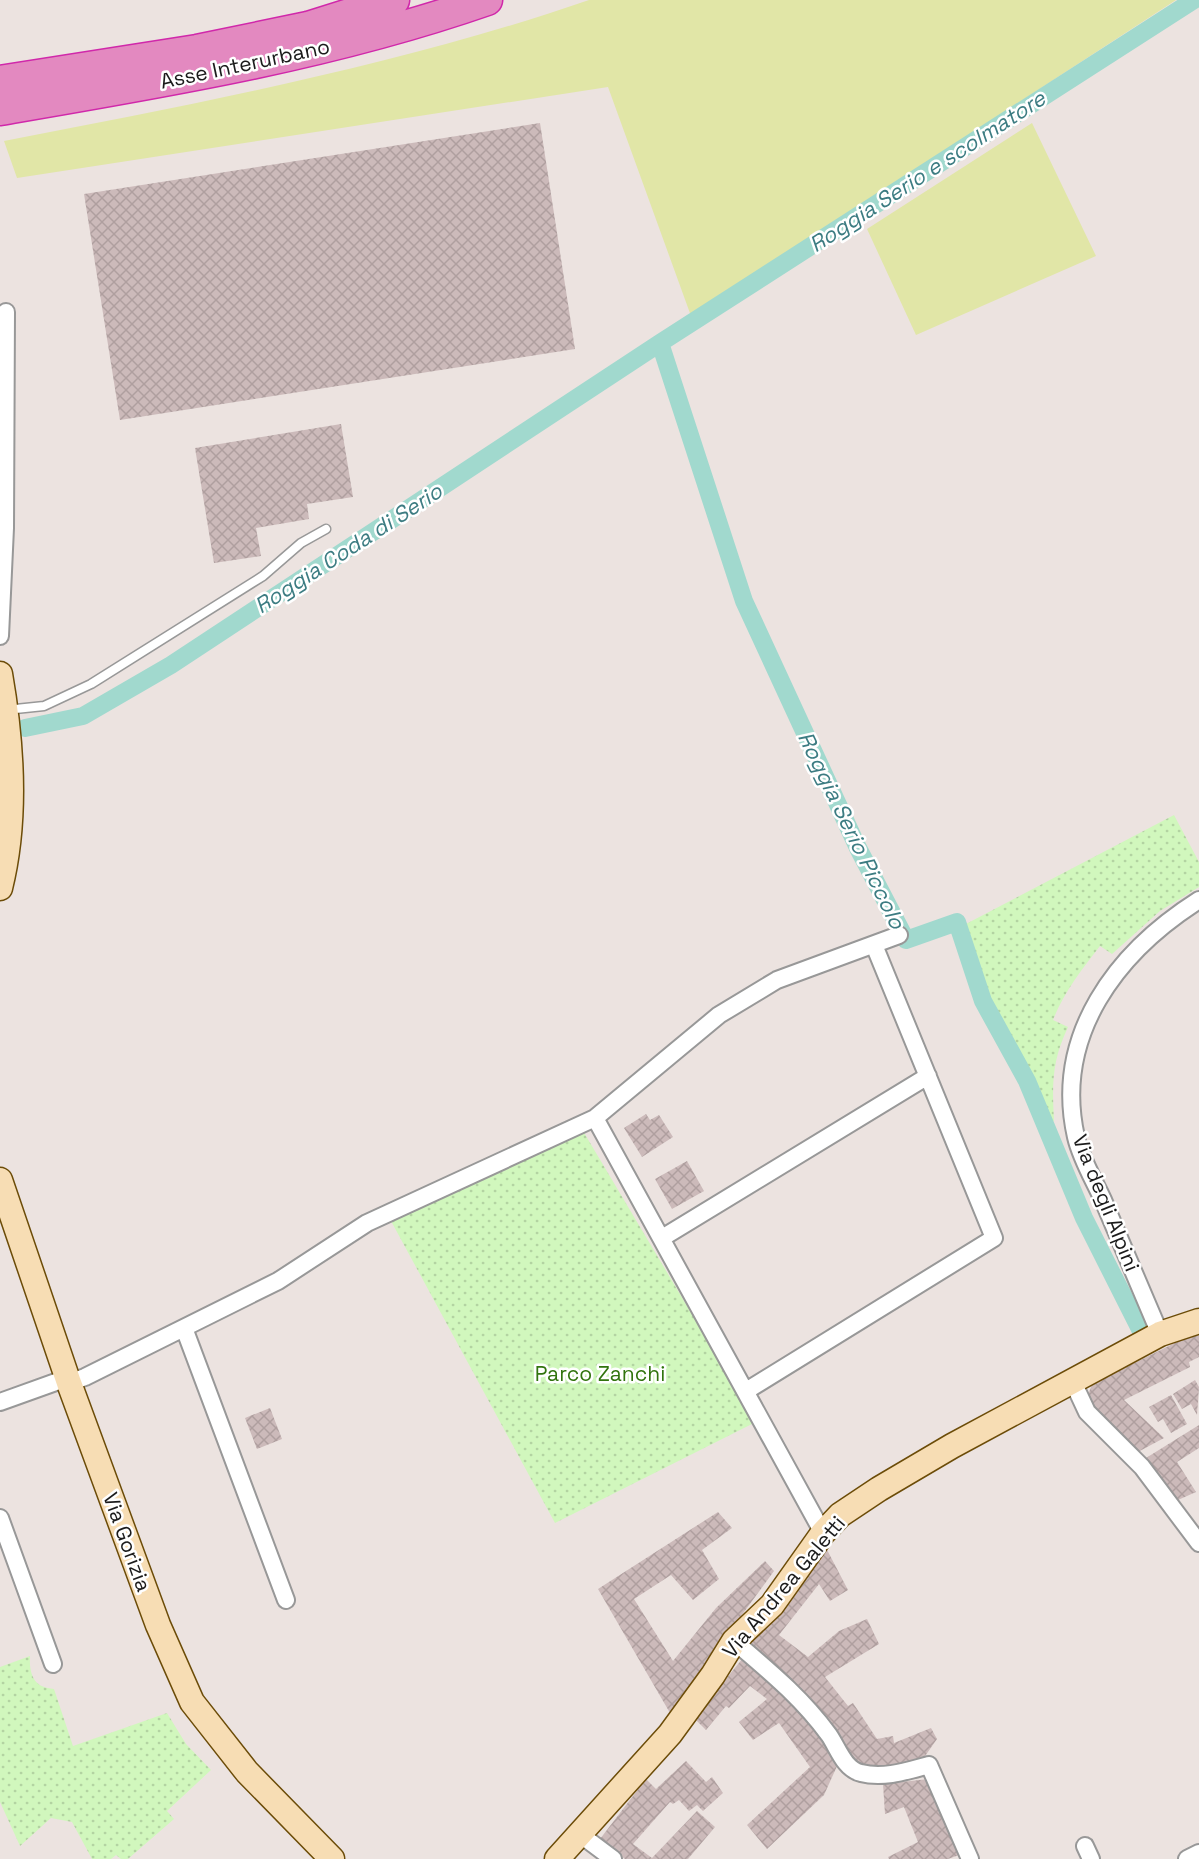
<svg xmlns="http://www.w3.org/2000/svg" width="1199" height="1859" viewBox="0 0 1199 1859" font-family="'Space Grotesk',sans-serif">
  <defs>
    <pattern id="park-dots" width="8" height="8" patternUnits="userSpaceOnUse" patternTransform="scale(1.5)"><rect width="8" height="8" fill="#d1f7bd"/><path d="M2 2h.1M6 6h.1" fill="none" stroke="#b3d3a2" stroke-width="1.8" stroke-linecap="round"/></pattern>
    <pattern id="building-cross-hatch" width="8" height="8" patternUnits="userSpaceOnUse" patternTransform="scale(1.5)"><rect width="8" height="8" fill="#ccbaba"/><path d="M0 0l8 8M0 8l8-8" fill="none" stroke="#af9f9f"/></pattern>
  </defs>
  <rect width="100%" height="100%" fill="#ece3e0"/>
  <path fill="#e1e6a7" d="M589,0H1176L691,316L608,87L17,178L4,141C199,103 401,65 589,0Z
    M1032,123L1096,256L916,335L867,229Z"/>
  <path fill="url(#park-dots)" d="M1174,815L1199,862V887L1160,911L1112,954L1100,946C1082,969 1064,992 1053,1020L1068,1027C1052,1061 1052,1083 1054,1121L1048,1120L1031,1078L989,1002L964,925Z
    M583,1131L756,1422L555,1523L391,1221Z
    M30,1656C29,1675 34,1688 54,1689L73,1746L167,1713L186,1744L211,1770L167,1811L174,1819L128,1859H121L116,1855L111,1859H92L72,1822L51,1818L20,1846L0,1802V1667Z"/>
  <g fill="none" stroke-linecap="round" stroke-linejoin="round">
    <path stroke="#a1d9ce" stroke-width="18" d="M660,343L744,601L858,848L906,940L957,922L983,1001L1027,1081L1084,1218L1144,1337
      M25,728L83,716L171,665L660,343L1194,0"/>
  </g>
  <path fill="url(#building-cross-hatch)" d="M540,123L575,349L120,420L84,194Z
    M341,424L353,497L307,504L309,519L256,528L261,556L214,563L195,448Z
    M646,1114L650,1120L659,1115L673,1137L642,1157L624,1128Z
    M687,1161L704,1191L672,1209L655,1179Z
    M1199,1331V1357L1189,1362L1190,1367L1124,1400L1164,1438L1136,1453L1098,1413L1088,1395L1092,1384Z
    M1195,1380L1199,1387L1197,1415L1191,1404L1182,1409L1173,1394Z
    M1171,1395L1187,1424L1171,1433L1163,1419L1158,1422L1149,1407Z
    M270,1408L282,1439L257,1449L245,1418Z
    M1199,1425V1448L1177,1462L1196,1492L1178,1500L1146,1458Z
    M718,1512L732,1528L702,1550L719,1579L693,1600L671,1575L634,1599L673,1661L716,1608L765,1561L774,1571L670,1713L598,1589Z
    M824,1544L848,1590L830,1601L819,1584L779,1635L808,1657L839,1631L867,1619L879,1644L825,1677L848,1706L853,1703L877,1739L893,1736L894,1743L931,1728L937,1739L923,1759L887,1769H865L852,1763L752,1652L751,1638Z
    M743,1658L813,1724L838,1764L824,1795L767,1849L747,1825L810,1767L779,1723L753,1740L739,1722L767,1699L750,1686L729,1708L726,1706L706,1730L694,1718Z
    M686,1761L706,1782L712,1777L723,1793L703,1811L697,1805L689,1811L679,1800L673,1804L670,1802L633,1844L652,1858L697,1811L715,1827L688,1859H625L600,1839L646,1779L656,1789Z
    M929,1779L962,1854L948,1859H889L888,1857L918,1842L904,1807L885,1814L883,1784Z"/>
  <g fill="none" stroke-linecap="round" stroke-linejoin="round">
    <defs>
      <path id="lane" d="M6,710L44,706L91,684L263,576L301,543L326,529"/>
      <path id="street" d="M0,636L5,528L6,312
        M595,1118L823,1533
        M662,1238L928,1076
        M184,1328L286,1600
        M1160,1334C1141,1290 1122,1245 1103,1200C1094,1180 1081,1159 1076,1137C1053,1035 1117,952 1199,900
        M1073,1382L1087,1412L1142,1467L1199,1543
        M69,1383L85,1377L278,1281L367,1223L595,1118L719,1015L777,980L899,935
        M746,1391L994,1238L874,945
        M0,1402L67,1378
        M0,1518L53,1664
        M734,1641C769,1671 801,1697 829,1735C838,1748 844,1769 861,1773C883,1779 907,1771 929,1765L970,1859
        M581,1835L613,1859
        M1085,1846L1091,1859
        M1187,1859L1199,1853"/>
      <path id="secondary" d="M0,674C12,743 17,820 0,888
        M0,1180L69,1383L158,1625L192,1702L247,1772L332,1859
        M557,1859L670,1734L713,1675L734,1641L772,1605L823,1533L840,1515L879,1489L952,1446L1160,1334L1199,1321"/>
      <path id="highway" d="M0,81L197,50L308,27L394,0
        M0,110C164,82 329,55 487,0"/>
    </defs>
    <use href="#lane" stroke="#989898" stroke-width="11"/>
    <use href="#street" stroke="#989898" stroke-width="20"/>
    <use href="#secondary" stroke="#6c4c08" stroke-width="27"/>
    <use href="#highway" stroke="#d028aa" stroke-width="33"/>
    <use href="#lane" stroke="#fff" stroke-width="8"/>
    <use href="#street" stroke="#fff" stroke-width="16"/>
    <use href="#secondary" stroke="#f7ddb4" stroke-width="24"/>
    <use href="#highway" stroke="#e389c0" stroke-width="30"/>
  </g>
  <g text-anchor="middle" stroke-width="5" stroke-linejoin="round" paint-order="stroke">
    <g font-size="21" fill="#1b1b1b" stroke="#fff">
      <text transform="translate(245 64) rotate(-12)" y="7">Asse Interurbano</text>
      <text transform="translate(1106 1203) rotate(68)" y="7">Via degli Alpini</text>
      <text transform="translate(127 1542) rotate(70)" y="7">Via Gorizia</text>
      <text transform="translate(784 1587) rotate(-50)" y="7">Via Andrea Galetti</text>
    </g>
    <g font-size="21" fill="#31740e" stroke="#fff">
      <text x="600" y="1381">Parco Zanchi</text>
    </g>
    <g font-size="22" font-style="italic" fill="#3c7c82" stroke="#fff">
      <text transform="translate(927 171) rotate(-33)" y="8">Roggia Serio e scolmatore</text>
      <text transform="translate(348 548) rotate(-33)" y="8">Roggia Coda di Serio</text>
      <text transform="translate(852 830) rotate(64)" y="8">Roggia Serio Piccolo</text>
    </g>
  </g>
</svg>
